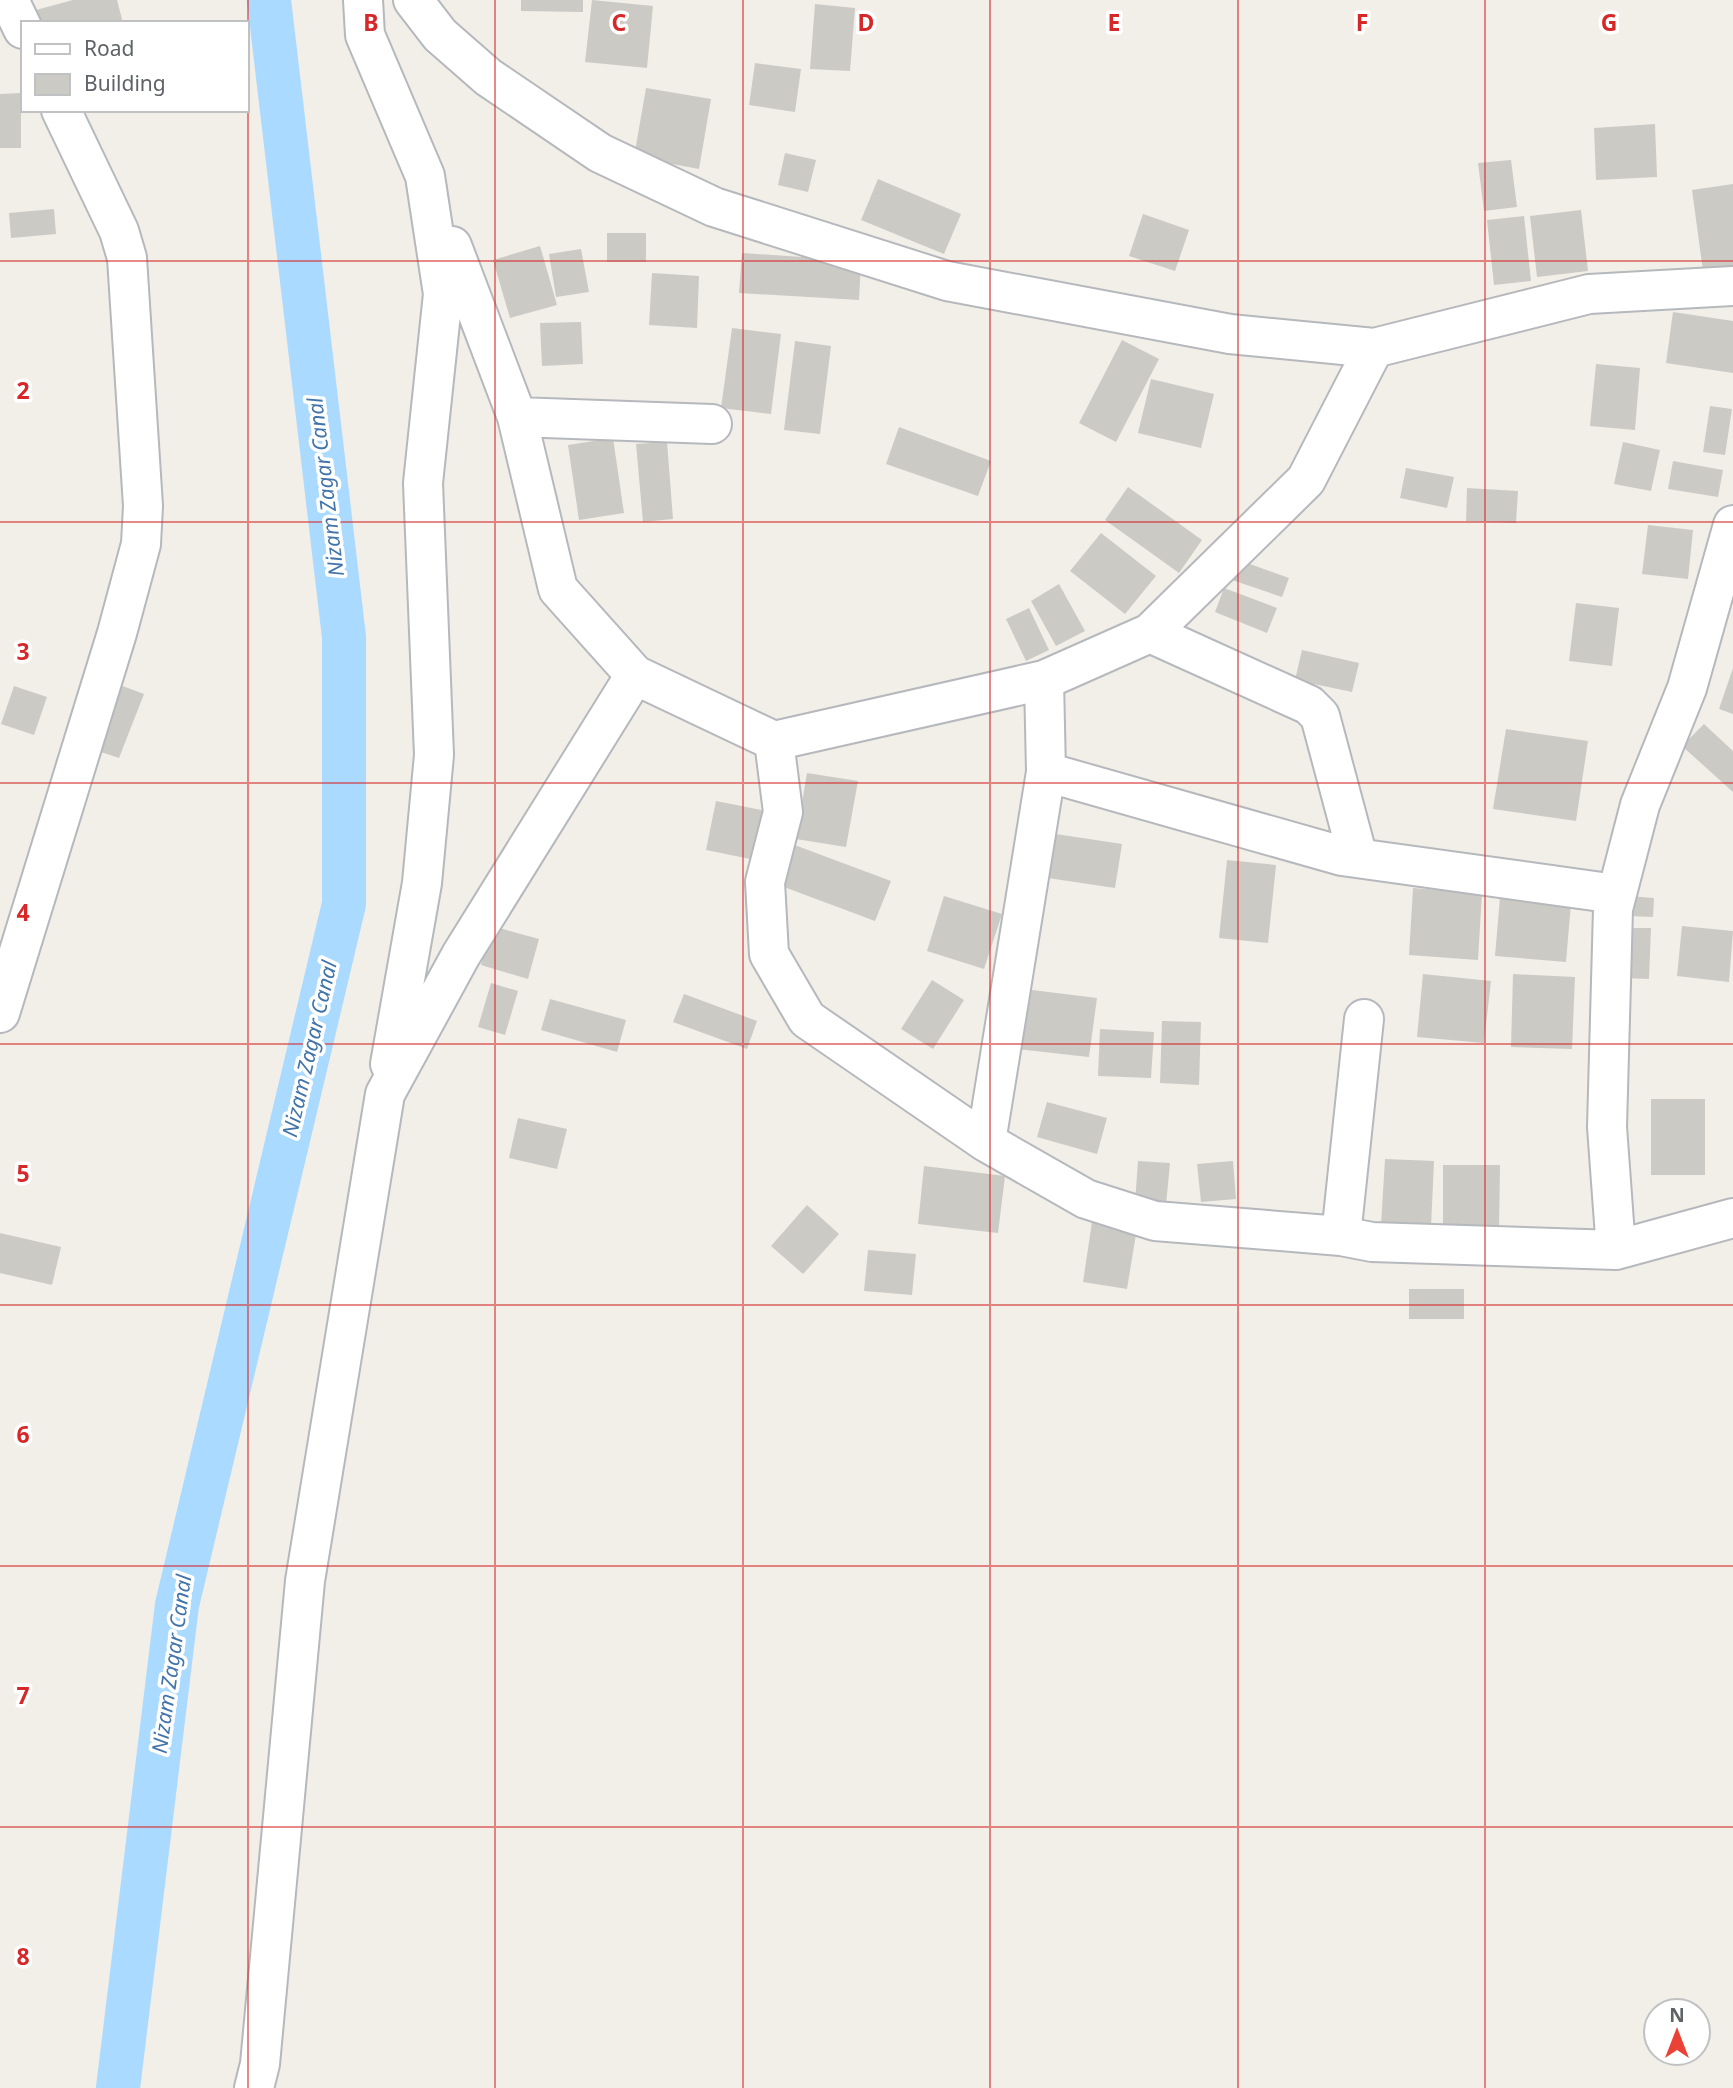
<svg xmlns="http://www.w3.org/2000/svg" width="1733" height="2088" viewBox="0 0 1733 2088" font-family="'Noto Sans',sans-serif">
  <rect width="100%" height="100%" fill="#f1efe8"/>
  <g fill="none" stroke-linecap="round" stroke-linejoin="round">
    <path stroke="#aadaff" stroke-width="44" d="M118,2088L177,1605L344,904V637L269,0"/>
  </g>
  <path fill="#cccac5" d="M73,0H117L123,23H40L36,10Z
    M521,0H583V12L521,11Z
    M592,0L653,6L647,68L585,62Z
    M815,4L855,8L850,71L810,69Z
    M755,63L801,69L795,112L749,105Z
    M646,88L711,99L699,169L634,157Z
    M21,93V148H0V94Z
    M1655,124L1657,177L1596,180L1594,128Z
    M785,153L816,160L808,192L778,185Z
    M1511,160L1517,207L1484,211L1478,163Z
    M878,179L961,214L944,254L861,220Z
    M1733,184V267L1703,271L1692,190Z
    M54,209L56,234L11,238L9,213Z
    M1581,210L1588,271L1537,277L1530,216Z
    M1143,214L1189,230L1175,271L1129,256Z
    M1524,216L1531,281L1494,285L1487,220Z
    M607,233H646V262H607Z
    M540,246L557,305L510,318L493,260Z
    M581,249L589,292L556,297L549,254Z
    M742,253L861,261L859,300L739,293Z
    M652,273L699,276L697,328L649,325Z
    M1673,312L1733,321V373L1666,363Z
    M581,322L583,364L542,366L540,323Z
    M732,328L781,334L771,414L721,408Z
    M1122,340L1159,359L1116,442L1079,423Z
    M795,341L831,346L820,434L784,430Z
    M1596,364L1640,368L1635,430L1590,426Z
    M1151,379L1214,394L1201,448L1138,433Z
    M1710,406L1732,409L1725,455L1703,452Z
    M899,427L991,461L978,496L886,464Z
    M613,438L624,513L579,520L568,445Z
    M667,442L673,519L643,522L636,444Z
    M1623,442L1660,450L1651,491L1614,484Z
    M1673,461L1723,470L1718,497L1668,489Z
    M1406,468L1454,477L1447,508L1400,498Z
    M1128,487L1202,540L1179,573L1105,520Z
    M1467,488L1518,491L1516,523L1466,521Z
    M1648,525L1693,530L1688,579L1642,574Z
    M1101,533L1156,576L1125,614L1070,571Z
    M1239,560L1289,578L1282,597L1232,580Z
    M1059,584L1085,631L1056,646L1031,601Z
    M1224,588L1277,608L1267,633L1215,612Z
    M1576,603L1619,608L1612,666L1569,661Z
    M1029,608L1049,650L1026,661L1006,619Z
    M1302,650L1359,663L1352,692L1295,680Z
    M1733,668V714L1719,709Z
    M117,684L144,694L119,758L92,749Z
    M14,686L47,697L34,735L1,724Z
    M1704,724L1733,751V792L1682,746Z
    M1506,729L1588,741L1576,821L1493,809Z
    M807,773L858,781L846,847L796,839Z
    M716,801L771,812L760,861L706,850Z
    M1056,834L1122,844L1115,888L1048,878Z
    M792,844L891,881L875,921L776,884Z
    M1227,860L1276,865L1268,943L1219,938Z
    M1413,888L1482,893L1478,960L1409,955Z
    M944,896L1002,914L984,969L927,951Z
    M1629,896L1654,898L1653,917L1627,916Z
    M1500,897L1571,903L1566,962L1495,956Z
    M492,926L539,939L528,979L481,965Z
    M1682,926L1733,931L1729,982L1677,976Z
    M1625,928H1651L1649,979L1624,978Z
    M1423,974L1491,981L1484,1043L1417,1037Z
    M1513,974L1575,977L1572,1049L1511,1047Z
    M932,980L964,1000L933,1049L901,1029Z
    M491,983L518,991L505,1035L478,1027Z
    M1024,989L1097,998L1089,1057L1017,1049Z
    M684,994L757,1021L747,1049L673,1022Z
    M550,999L626,1020L617,1052L541,1030Z
    M1162,1021L1201,1022L1199,1085L1160,1083Z
    M1100,1029L1154,1032L1151,1078L1098,1076Z
    M1651,1099H1705V1175H1651Z
    M1047,1102L1107,1118L1097,1154L1037,1137Z
    M518,1118L567,1129L557,1169L509,1158Z
    M1385,1159L1434,1161L1431,1227L1381,1225Z
    M1138,1161L1170,1163L1166,1205L1135,1203Z
    M1233,1161L1236,1199L1201,1202L1197,1164Z
    M1443,1165H1500L1499,1230L1443,1229Z
    M924,1166L1005,1176L998,1233L918,1224Z
    M807,1205L839,1234L803,1274L771,1246Z
    M1093,1215L1138,1222L1127,1289L1083,1282Z
    M0,1233L61,1247L52,1285L0,1273Z
    M868,1250L916,1254L912,1295L864,1291Z
    M1409,1289H1464V1319H1409Z"/>
  <g fill="none" stroke-linecap="round" stroke-linejoin="round">
    <defs>
      <path id="street" d="M9,0L23,29
        M363,0L365,35L425,176L443,294L423,483L434,755L422,883L390,1064
        M413,0L440,35L488,77L600,153L714,207L947,281L1230,334L1374,348
        M452,246L517,417
        M1733,525L1687,688L1640,805L1613,909L1607,1127L1616,1250L1733,1218
        M1150,633L1309,705L1320,716L1358,858
        M635,675L558,589L517,417L712,424
        M1044,680L1046,772L986,1142L1086,1199L1155,1221L1341,1236L1372,1242L1616,1250
        M774,741L783,812L765,882L769,954L807,1019L986,1142
        M1046,772L1342,856L1616,894
        M0,1013L117,633L141,544L143,506L127,258L119,231L61,110
        M1341,1236L1364,1019
        M254,2088L260,2064L305,1581L385,1094L461,955L635,675L774,741L1044,680L1150,633L1306,480L1374,348L1589,294L1733,286"/>
    </defs>
    <use href="#street" stroke="#b5b8bc" stroke-width="42"/>
    <use href="#street" stroke="#fff" stroke-width="38"/>
  </g>
  <path fill="none" stroke="#d62828" stroke-width="2" stroke-opacity="0.55" d="M248,0V2088M495,0V2088M743,0V2088M990,0V2088M1238,0V2088M1485,0V2088M0,261H1733M0,522H1733M0,783H1733M0,1044H1733M0,1305H1733M0,1566H1733M0,1827H1733"/>
  <g text-anchor="middle" stroke-width="7" stroke-linejoin="round" paint-order="stroke">
    <g font-size="21" font-style="italic" fill="#4174aa" stroke="#fff">
      <text transform="translate(326 487) rotate(-97)" y="7">Nizam Zagar Canal</text>
      <text transform="translate(310 1049) rotate(-77)" y="7">Nizam Zagar Canal</text>
      <text transform="translate(172 1664) rotate(-82)" y="7">Nizam Zagar Canal</text>
    </g>
  </g>
  <g font-size="23" text-anchor="middle" font-weight="bold" fill="#d62828" stroke="#fff" stroke-width="7" stroke-linejoin="round" paint-order="stroke">
    <text x="371" y="31">B</text>
    <text x="619" y="31">C</text>
    <text x="866" y="31">D</text>
    <text x="1114" y="31">E</text>
    <text x="1362" y="31">F</text>
    <text x="1609" y="31">G</text>
    <text x="23" y="399">2</text>
    <text x="23" y="660">3</text>
    <text x="23" y="921">4</text>
    <text x="23" y="1182">5</text>
    <text x="23" y="1443">6</text>
    <text x="23" y="1704">7</text>
    <text x="23" y="1965">8</text>
  </g>
  <rect x="21" y="21" width="228" height="91" fill="#ffffff" stroke="#bfc1c3" stroke-width="2"/>
  <rect x="35" y="44" width="35" height="10" fill="#ffffff" stroke="#bfc1c3" stroke-width="2"/>
  <text x="84" y="56" font-size="21" fill="#5f6368">Road</text>
  <rect x="35" y="74" width="35" height="21" fill="#cccac5" stroke="#bfc1c3" stroke-width="2"/>
  <text x="84" y="91" font-size="21" fill="#5f6368">Building</text>
  <g transform="translate(1677 2032)"><circle r="33" fill="#ffffff" stroke="#bfc1c3" stroke-width="2"/>
  <path d="M0-5L12 26L0 18L-12 26Z" fill="#ea4335"/>
  <text y="-10" font-size="19" font-weight="bold" text-anchor="middle" fill="#5f6368">N</text>
  </g>
</svg>
